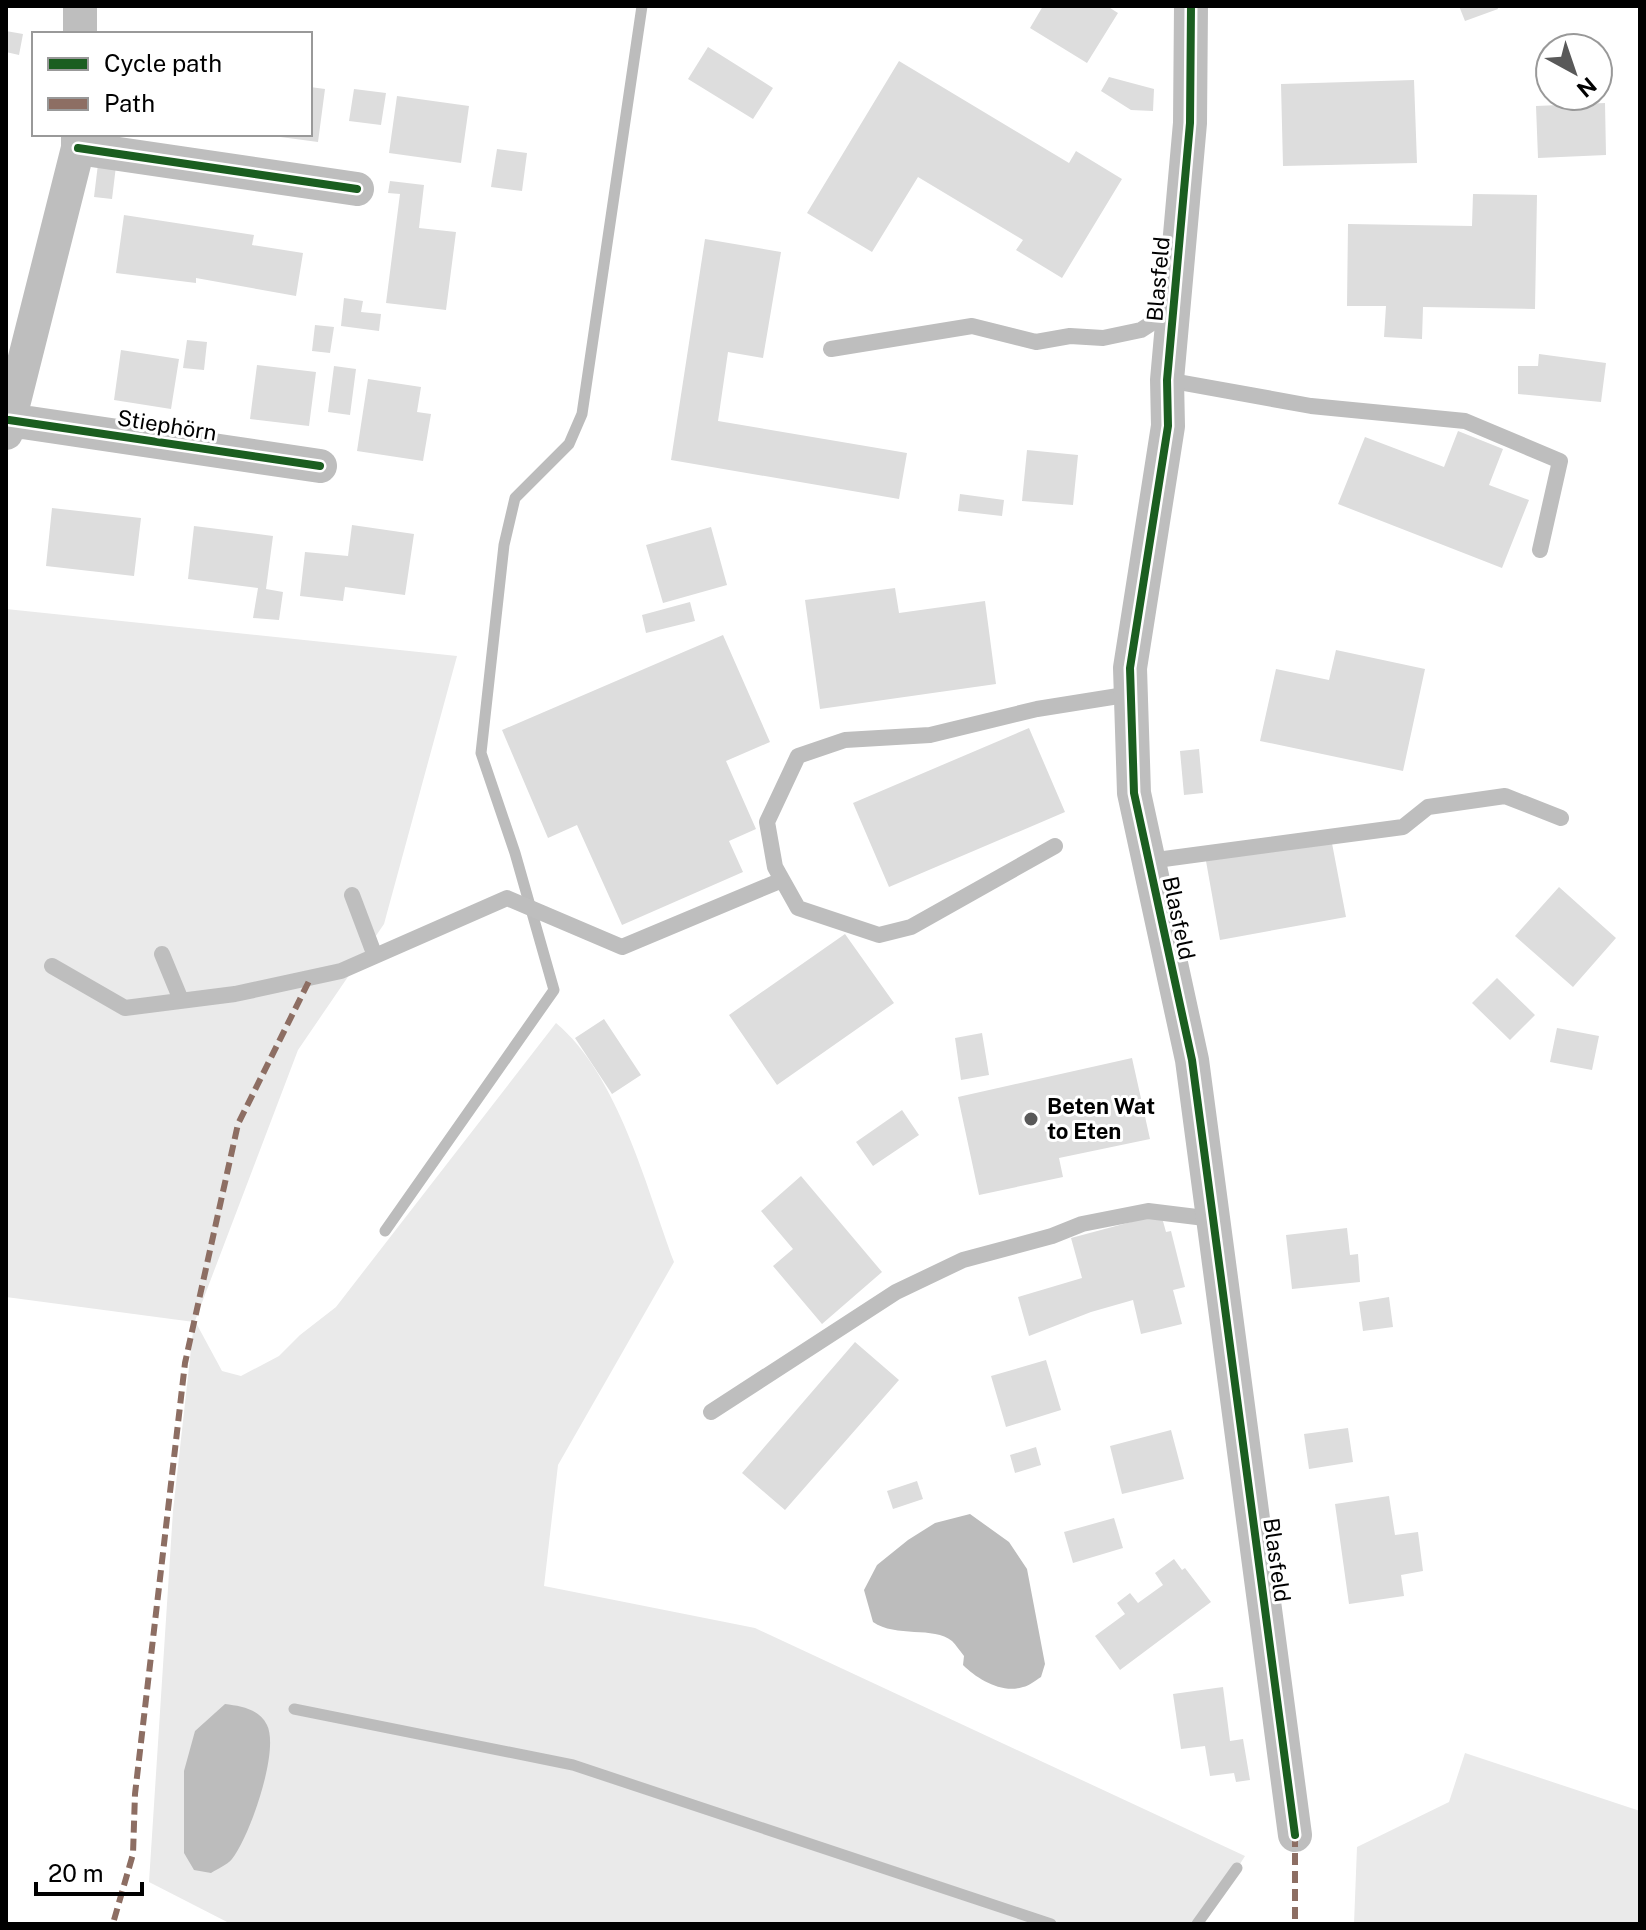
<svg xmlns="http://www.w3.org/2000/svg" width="1646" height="1930" viewBox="0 0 1646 1930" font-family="'Public Sans',sans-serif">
  <rect width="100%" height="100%" fill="#fff"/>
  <path fill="#eaeaea" d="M6,609L457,656L384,924L298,1050L195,1321L222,1371L241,1376L279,1356L300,1335L336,1307L556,1023C618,1075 646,1186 674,1262L558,1465L544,1586L755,1628L1245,1856L1202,1924H231L149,1882L173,1511L194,1322L6,1297Z
    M1465,1753L1640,1811V1924H1354L1357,1847L1449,1802Z"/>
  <path fill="#bcbcbc" d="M970,1514L1009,1542L1027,1569L1045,1664L1041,1677C1036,1680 1029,1686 1023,1687C1002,1694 977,1679 963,1665L964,1656C960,1651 956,1645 952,1641C934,1626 896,1638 873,1622L864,1590L877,1565L908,1540L935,1523Z
    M225,1704C241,1706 259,1709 267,1725C280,1751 249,1838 232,1859C227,1865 217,1869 211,1873L194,1870L184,1853V1771L195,1731Z"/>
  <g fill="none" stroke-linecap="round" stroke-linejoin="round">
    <path stroke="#bcbcbc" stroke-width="11" d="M385,1231L554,990L515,853L481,753L504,545L515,498L569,444L582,414L642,6
      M294,1709L573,1765L1051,1924
      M1197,1924L1237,1868"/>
  </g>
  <path fill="#ddd" d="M1043,6H1107L1118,13L1087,63L1030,28Z
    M1459,6H1497L1498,9L1465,21Z
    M6,31L23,34L19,55L6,52Z
    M708,47L773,88L753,119L688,79Z
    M899,61L1069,163L1076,151L1122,179L1062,278L1016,250L1023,240L918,177L872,252L807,213Z
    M1109,77L1154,89L1153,111L1131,110L1101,91Z
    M1414,80L1417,163L1283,166L1281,84Z
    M310,87L325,89L318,142L273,136L310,134Z
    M354,89L386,93L381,125L349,121Z
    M397,96L469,106L461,163L389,153Z
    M1605,103L1606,155L1538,158L1536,106Z
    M497,149L527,153L522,191L491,187Z
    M98,164L116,166L112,199L94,197Z
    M390,181L424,185L419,228L456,232L446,310L386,303L400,194L388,193Z
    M1473,194L1537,195L1535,309L1423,307L1422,339L1384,337L1386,306H1347L1348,224L1472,226Z
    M124,215L254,235L252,245L303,253L296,296L196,278V283L116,273Z
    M705,239L781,252L763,358L728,352L718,421L907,453L899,499L671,460Z
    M344,298L363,301L361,312L381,314L379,331L341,326Z
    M315,325L334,327L330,353L312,351Z
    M187,340L207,342L204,370L183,368Z
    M121,350L179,359L171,409L114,400Z
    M1539,354L1606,363L1601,402L1518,394V366H1538Z
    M257,365L316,372L309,426L250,419Z
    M334,366L356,369L350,415L328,412Z
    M368,379L421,387L417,412L431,414L423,461L357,451Z
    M1458,431L1503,449L1489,485L1529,500L1502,568L1338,504L1365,437L1444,467Z
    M1027,450L1078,455L1073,505L1022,501Z
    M960,494L1004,500L1002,516L958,511Z
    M52,508L141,518L134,576L46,566Z
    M352,525L414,534L405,595L345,587L343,601L300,596L305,552L348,556Z
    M194,526L273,536L266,589L283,592L279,620L253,618L258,588L188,579Z
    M711,527L727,585L663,603L646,545Z
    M895,588L899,613L985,601L996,684L820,709L805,600Z
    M690,602L695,621L646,633L642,615Z
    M723,635L770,742L726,761L756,829L729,841L743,872L622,925L577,825L548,838L502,730Z
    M1336,650L1425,669L1403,771L1260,741L1276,669L1329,680Z
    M1029,728L1065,812L889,887L853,803Z
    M1199,749L1203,793L1184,795L1180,751Z
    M1331,838L1346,917L1220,940L1206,861Z
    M1559,887L1616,938L1573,987L1515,936Z
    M845,934L894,1003L777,1085L729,1015Z
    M1497,978L1535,1015L1510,1040L1472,1003Z
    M604,1019L641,1075L612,1094L575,1038Z
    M1557,1028L1599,1036L1592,1070L1550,1062Z
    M982,1033L989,1075L961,1080L955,1038Z
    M1132,1058L1150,1139L1059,1158L1063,1177L979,1195L958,1097Z
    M902,1110L919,1135L873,1166L856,1142Z
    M801,1176L882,1272L822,1324L773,1266L793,1249L761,1211Z
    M1161,1214L1166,1232L1171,1231L1185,1287L1173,1290L1182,1324L1141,1334L1133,1300L1091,1312L1029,1336L1018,1297L1082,1278L1071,1238Z
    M1347,1228L1350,1255L1358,1254L1360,1282L1292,1289L1286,1235Z
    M1389,1297L1393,1327L1363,1331L1359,1302Z
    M855,1342L899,1380L785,1510L742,1473Z
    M1046,1360L1061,1410L1006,1427L991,1376Z
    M1348,1428L1353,1462L1309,1469L1304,1434Z
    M1171,1430L1184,1479L1122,1494L1110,1446Z
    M1036,1447L1041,1465L1015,1473L1010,1455Z
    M917,1481L923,1499L893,1509L887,1491Z
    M1389,1496L1395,1535L1418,1532L1423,1571L1401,1575L1404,1596L1349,1604L1335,1504Z
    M1114,1518L1123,1548L1073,1563L1064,1532Z
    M1174,1559L1182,1570L1185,1568L1211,1602L1120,1670L1095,1636L1125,1614L1117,1603L1130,1593L1138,1603L1163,1585L1155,1573Z
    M1223,1687L1230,1741L1243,1739L1250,1780L1236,1782L1234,1773L1210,1776L1205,1746L1181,1749L1173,1694Z"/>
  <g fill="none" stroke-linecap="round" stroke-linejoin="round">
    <path stroke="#bebebe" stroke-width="16" d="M831,349L972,326L1036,342L1070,336L1103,338L1141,330L1172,310
      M1167,380L1311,406L1465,421L1560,461L1540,550
      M1055,846L911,927L879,935L798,908L775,867L767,822L798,756L845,740L930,735L1037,709L1131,694
      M1149,861L1403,827L1428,807L1505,796L1561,818
      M352,895L375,956
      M162,954L181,1000
      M52,966L125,1008L235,994L341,971L507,898L622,947L782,880
      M711,1412L896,1292L963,1260L1052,1236L1082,1224L1148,1211L1213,1219"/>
    <path stroke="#bebebe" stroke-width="34" d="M1191,6L1190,123L1167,380L1168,426L1130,668L1134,793L1192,1060L1295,1835
      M80,34V6
      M78,148L357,189
      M9,420L320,466
      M6,433L78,148V134"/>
    <path stroke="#8d6e63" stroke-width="6" stroke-dasharray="12 6" stroke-linecap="butt" d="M1295,1835V1924
      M114,1920L133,1854L135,1794L185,1363L238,1124L311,977"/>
    <defs>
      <path id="cycleway" d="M1191,6L1190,123L1167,380L1168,426L1130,668L1134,793L1192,1060L1295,1835
        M78,148L357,189
        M9,420L320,466"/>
    </defs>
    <use href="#cycleway" stroke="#fff" stroke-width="13"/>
    <use href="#cycleway" stroke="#1b5e20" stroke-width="8"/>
  </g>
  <circle fill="#595959" stroke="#fff" stroke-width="3" cx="1031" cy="1119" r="8"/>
  <g text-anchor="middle" stroke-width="6" stroke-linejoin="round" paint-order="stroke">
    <g font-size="22" fill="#000" stroke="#fff">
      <text transform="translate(1158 279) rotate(-85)" y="8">Blasfeld</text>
      <text transform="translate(167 425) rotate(9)" y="8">Stiephörn</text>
      <text transform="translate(1179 918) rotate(78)" y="8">Blasfeld</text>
      <text transform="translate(1277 1560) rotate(82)" y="8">Blasfeld</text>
    </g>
    <g font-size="22" font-weight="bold" fill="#000" stroke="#fff" text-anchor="start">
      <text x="1047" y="1114">Beten Wat<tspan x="1047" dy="25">to Eten</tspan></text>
    </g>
  </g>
  <rect width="1646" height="1930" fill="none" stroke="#000000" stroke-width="16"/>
  <rect x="32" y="32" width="280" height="104" fill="#ffffff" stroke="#999999" stroke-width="2"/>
  <rect x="48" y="58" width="40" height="12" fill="#1b5e20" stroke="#999999" stroke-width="2"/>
  <text x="104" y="72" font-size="24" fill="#000000">Cycle path</text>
  <rect x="48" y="98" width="40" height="12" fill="#8d6e63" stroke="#999999" stroke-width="2"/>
  <text x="104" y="112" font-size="24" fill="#000000">Path</text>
  <g transform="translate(1574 72) rotate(140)"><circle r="38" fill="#ffffff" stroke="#999999" stroke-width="2"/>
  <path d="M0-6L14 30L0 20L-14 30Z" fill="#595959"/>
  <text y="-12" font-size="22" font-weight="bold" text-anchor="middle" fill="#000000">N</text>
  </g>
  <path d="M36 1882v12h106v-12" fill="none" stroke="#000000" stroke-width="4"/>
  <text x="48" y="1882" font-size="24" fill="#000000" stroke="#ffffff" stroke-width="6" paint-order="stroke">20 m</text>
</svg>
